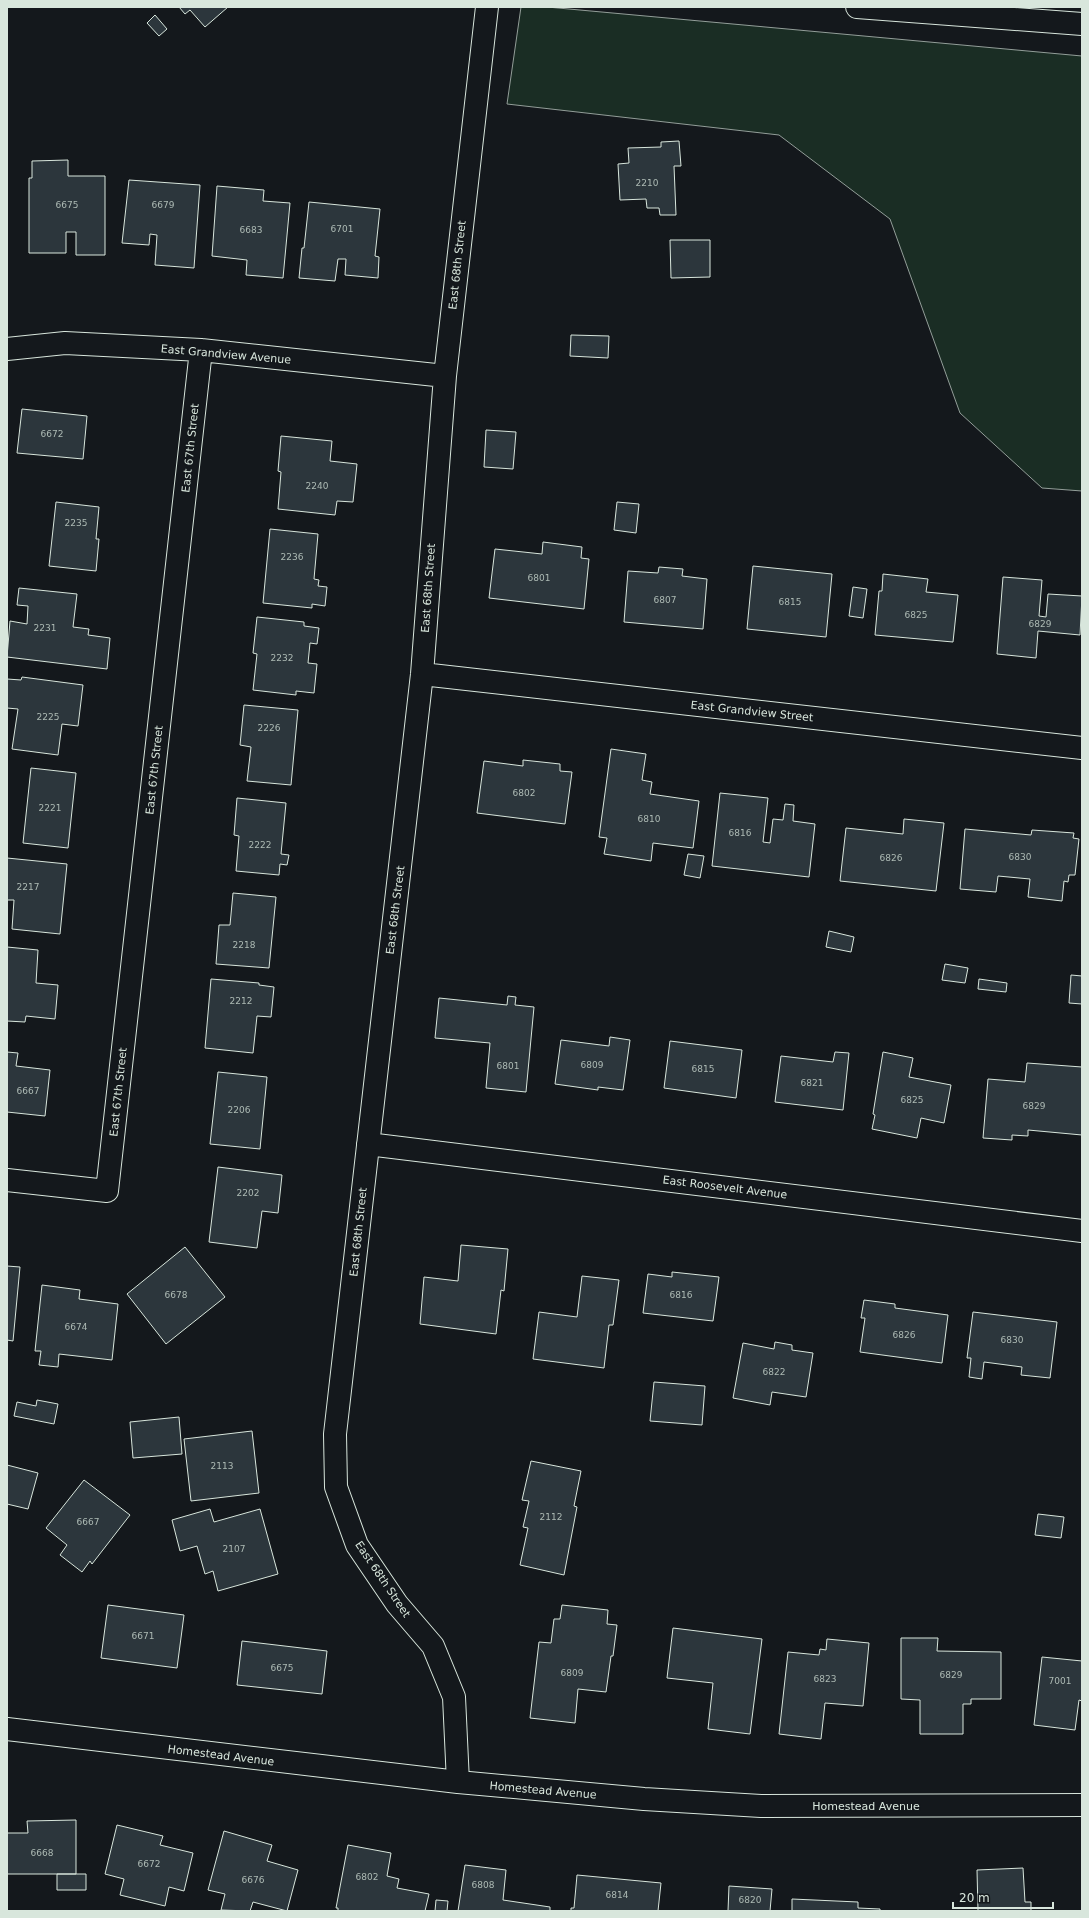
<svg xmlns="http://www.w3.org/2000/svg" width="1089" height="1918" viewBox="0 0 1089 1918" font-family="'DejaVu Sans',sans-serif">
  <rect width="100%" height="100%" fill="#14181c"/>
  <path fill="#1a2d24" stroke="#939e99" d="M521,7H547L1082,56V491L1042,488L960,413L890,219L779,135L507,104Z"/>
  <path fill="#2c363c" stroke="#d8e6dc" d="M179,7H228L205,27L190,10L185,14Z
    M155,15L167,29L159,36L147,23Z
    M679,141L681,166H674L676,215H660L659,208H647L646,199L620,200L618,164L629,163L628,148L661,147V142Z
    M68,160V176H105V255H76V232H66V253H29V178H32V161Z
    M129,180L200,185L194,268L155,265L157,235L150,234L149,245L122,243Z
    M217,186L264,190L263,201L290,203L283,278L246,275L247,260L212,256Z
    M309,202L380,209L375,256L379,257L378,278L345,275L346,259H338L335,281L299,278L302,248H304Z
    M670,240H710V277L671,278Z
    M571,335L609,336L608,358L570,356Z
    M22,409L87,416L83,459L17,453Z
    M486,430L516,432L513,469L484,467Z
    M281,436L332,441L330,461L357,464L353,502L337,501L335,515L278,509L281,472L278,471Z
    M56,502L99,507L96,539H99L96,571L49,566Z
    M617,502L639,504L636,533L614,530Z
    M270,529L318,534L314,579L319,580L318,586L327,587L325,606L312,604V608L263,603Z
    M543,542L582,547L581,558L589,559L584,609L489,598L495,549L542,554Z
    M753,566L832,574L826,637L747,629Z
    M659,567L683,569L682,576L707,579L703,629L624,622L628,571L658,573Z
    M883,574L928,579L926,592L958,595L953,642L875,635L879,591H882Z
    M1003,577L1042,580L1039,616L1046,617L1048,594L1082,596L1080,635L1038,631L1036,658L997,654Z
    M853,587L867,589L863,618L849,616Z
    M19,588L77,594L73,627L89,629L88,635L110,638L107,669L7,657L10,621L27,624L28,606L17,605Z
    M257,617L304,622V626L319,628L317,644L310,643L308,663L317,664L314,693L296,691V695L253,690L257,654L253,653Z
    M22,677L83,685L78,726L62,724L58,755L12,749L18,709L7,708V679L21,680Z
    M244,705L298,710L291,785L247,781L251,747L240,745Z
    M611,749L646,754L642,780L652,782L650,794L699,801L693,848L653,843L651,861L604,854L607,838L599,837Z
    M523,760L560,764V771L572,772L565,824L477,813L484,761L523,766Z
    M31,768L76,773L68,848L23,843Z
    M720,793L768,798L763,842L770,843L773,819L783,820L785,804L794,805L793,821L815,824L809,877L712,866Z
    M237,798L286,803L281,854L289,855L287,865L280,864L279,875L236,871L239,836L234,835Z
    M904,819L944,823L936,891L840,881L846,828L903,834Z
    M965,829L1031,835L1032,830L1074,833L1073,838L1079,839L1075,875H1069L1068,882L1064,881L1062,901L1028,897L1030,879L998,876L996,892L960,889Z
    M688,854L704,856L700,878L684,875Z
    M7,858L67,864L60,934L12,929L14,900H7Z
    M233,893L276,897L269,968L216,964L219,925H230Z
    M829,931L854,937L851,952L826,947Z
    M7,947L38,950L36,983L58,985L55,1019L26,1016L25,1022L7,1021Z
    M945,964L968,968L965,983L942,980Z
    M1071,975L1082,976V1004L1069,1003Z
    M211,979L259,983V985L274,987L271,1017L257,1016L253,1053L205,1048Z
    M979,979L1007,983L1006,992L978,989Z
    M508,996L516,997L515,1005L534,1007L526,1092L486,1088L490,1043L435,1038L439,998L507,1005Z
    M610,1037L630,1040L623,1090L598,1087V1090L555,1084L561,1040L609,1046Z
    M670,1041L742,1050L736,1098L664,1088Z
    M7,1052L18,1053L16,1066L50,1070L45,1116L7,1112Z
    M835,1052L849,1053L843,1110L775,1102L781,1056L833,1062Z
    M883,1052L913,1058L909,1077L951,1085L944,1123L921,1118L917,1138L872,1129L875,1115L873,1114Z
    M1027,1063L1082,1067V1135L1028,1130V1136L1012,1135V1140L983,1138L988,1079L1025,1082Z
    M218,1072L267,1077L260,1149L210,1144Z
    M218,1167L282,1175L278,1213L262,1211L257,1248L209,1242Z
    M461,1245L508,1249L504,1291L501,1290L496,1334L420,1324L424,1277L458,1281Z
    M185,1247L225,1297L166,1344L127,1294Z
    M7,1266L20,1267L13,1341L7,1340Z
    M672,1272L719,1277L713,1321L643,1313L648,1274L672,1277Z
    M582,1276L619,1280L613,1325H609L604,1368L533,1359L539,1312L577,1317Z
    M42,1285L80,1290L79,1299L118,1304L112,1360L59,1354L58,1367L39,1365L41,1351H35Z
    M864,1300L895,1304V1308L948,1315L942,1363L860,1352L865,1318H861Z
    M973,1312L1057,1322L1050,1378L1021,1375L1022,1367L984,1362L982,1379L969,1377L971,1358H967Z
    M775,1342L792,1345V1350L813,1353L806,1397L772,1392L770,1405L733,1398L743,1343L774,1349Z
    M654,1382L705,1386L702,1425L650,1421Z
    M37,1400L58,1404L54,1424L14,1416L17,1402L36,1406Z
    M179,1417L182,1454L133,1458L130,1422Z
    M252,1431L259,1493L191,1501L184,1439Z
    M531,1461L581,1471L574,1506L577,1507L564,1575L520,1565L528,1528L523,1527L529,1501L522,1500Z
    M7,1465L38,1473L28,1509L7,1504Z
    M84,1480L130,1515L92,1564L90,1561L82,1572L60,1555L67,1545L46,1528Z
    M210,1509L214,1522L260,1509L278,1574L218,1591L213,1571L205,1574L197,1546L180,1551L172,1520Z
    M1038,1514L1064,1517L1061,1538L1035,1535Z
    M108,1605L184,1615L177,1668L101,1658Z
    M562,1605L608,1610L607,1624L617,1625L613,1656H611L606,1692L578,1689L575,1723L530,1718L539,1642L551,1643L554,1619H560Z
    M673,1628L762,1639L750,1734L708,1729L713,1683L667,1678Z
    M901,1638H938L937,1651L1001,1652V1699H971V1704H963V1734H920V1700L901,1699Z
    M827,1639L869,1643L863,1706L825,1703L821,1739L779,1734L788,1652L819,1655L820,1649L826,1650Z
    M242,1641L327,1651L322,1694L237,1685Z
    M1042,1657L1082,1661V1701L1079,1700L1075,1730L1034,1725Z
    M76,1820V1874H7V1833H28L27,1821Z
    M117,1825L163,1836L160,1845L193,1853L184,1891L169,1887L165,1906L120,1895L124,1879L105,1874Z
    M224,1831L272,1845L267,1861L298,1870L287,1911L253,1902L250,1911L221,1910L225,1894L208,1890Z
    M348,1845L391,1853L387,1876L399,1879L397,1888L429,1894L425,1911H338V1908H336Z
    M465,1865L506,1870L503,1900L550,1907V1911H458Z
    M1023,1868L1025,1902H1031V1911H978L977,1870Z
    M57,1874H86V1890H57Z
    M577,1875L661,1883L658,1911H571V1908H574Z
    M729,1886L772,1889L770,1911H728Z
    M792,1899L858,1902V1908L880,1909V1911H792Z
    M436,1900L448,1901L447,1911H435Z"/>
  <g fill="none" stroke-linecap="round" stroke-linejoin="round">
    <defs>
      <path id="minor" d="M857,7L1082,24
        M7,349L65,343L201,350L445,376
        M422,674L1082,748
        M368,1144L1082,1231
        M7,1180L107,1191L201,350
        M7,1729L458,1782L644,1799L761,1806L1082,1805
        M458,1782L454,1697L433,1646L397,1604L357,1545L336,1487L335,1434L422,674L445,376L487,7"/>
    </defs>
    <use href="#minor" stroke="#d8e6dc" stroke-width="24"/>
    <use href="#minor" stroke="#14181c" stroke-width="22"/>
  </g>
  <g text-anchor="middle" stroke-width="3" stroke-linejoin="round" paint-order="stroke">
    <g font-size="9" fill="#adbab4">
      <text x="647" y="186">2210</text>
      <text x="67" y="208">6675</text>
      <text x="163" y="208">6679</text>
      <text x="342" y="232">6701</text>
      <text x="251" y="233">6683</text>
      <text x="52" y="437">6672</text>
      <text x="317" y="489">2240</text>
      <text x="76" y="526">2235</text>
      <text x="292" y="560">2236</text>
      <text x="539" y="581">6801</text>
      <text x="665" y="603">6807</text>
      <text x="790" y="605">6815</text>
      <text x="916" y="618">6825</text>
      <text x="1040" y="627">6829</text>
      <text x="45" y="631">2231</text>
      <text x="282" y="661">2232</text>
      <text x="48" y="720">2225</text>
      <text x="269" y="731">2226</text>
      <text x="524" y="796">6802</text>
      <text x="50" y="811">2221</text>
      <text x="649" y="822">6810</text>
      <text x="740" y="836">6816</text>
      <text x="260" y="848">2222</text>
      <text x="1020" y="860">6830</text>
      <text x="891" y="861">6826</text>
      <text x="28" y="890">2217</text>
      <text x="244" y="948">2218</text>
      <text x="241" y="1004">2212</text>
      <text x="592" y="1068">6809</text>
      <text x="508" y="1069">6801</text>
      <text x="703" y="1072">6815</text>
      <text x="812" y="1086">6821</text>
      <text x="28" y="1094">6667</text>
      <text x="912" y="1103">6825</text>
      <text x="1034" y="1109">6829</text>
      <text x="239" y="1113">2206</text>
      <text x="248" y="1196">2202</text>
      <text x="176" y="1298">6678</text>
      <text x="681" y="1298">6816</text>
      <text x="76" y="1330">6674</text>
      <text x="904" y="1338">6826</text>
      <text x="1012" y="1343">6830</text>
      <text x="774" y="1375">6822</text>
      <text x="222" y="1469">2113</text>
      <text x="551" y="1520">2112</text>
      <text x="88" y="1525">6667</text>
      <text x="234" y="1552">2107</text>
      <text x="143" y="1639">6671</text>
      <text x="282" y="1671">6675</text>
      <text x="572" y="1676">6809</text>
      <text x="951" y="1678">6829</text>
      <text x="825" y="1682">6823</text>
      <text x="1060" y="1684">7001</text>
      <text x="42" y="1856">6668</text>
      <text x="149" y="1867">6672</text>
      <text x="367" y="1880">6802</text>
      <text x="253" y="1883">6676</text>
      <text x="483" y="1888">6808</text>
      <text x="617" y="1898">6814</text>
      <text x="750" y="1903">6820</text>
    </g>
    <g font-size="11" fill="#d8e6dc" stroke="#14181c">
      <text transform="translate(457 265) rotate(-84)" y="4">East 68th Street</text>
      <text transform="translate(226 354) rotate(5)" y="4">East Grandview Avenue</text>
      <text transform="translate(190 448) rotate(-84)" y="4">East 67th Street</text>
      <text transform="translate(428 588) rotate(-86)" y="4">East 68th Street</text>
      <text transform="translate(752 711) rotate(6)" y="4">East Grandview Street</text>
      <text transform="translate(154 770) rotate(-84)" y="4">East 67th Street</text>
      <text transform="translate(395 910) rotate(-83)" y="4">East 68th Street</text>
      <text transform="translate(118 1092) rotate(-84)" y="4">East 67th Street</text>
      <text transform="translate(725 1187) rotate(7)" y="4">East Roosevelt Avenue</text>
      <text transform="translate(358 1232) rotate(-84)" y="4">East 68th Street</text>
      <text transform="translate(383 1579) rotate(56)" y="4">East 68th Street</text>
      <text transform="translate(221 1755) rotate(7)" y="4">Homestead Avenue</text>
      <text transform="translate(543 1790) rotate(5)" y="4">Homestead Avenue</text>
      <text x="866" y="1810">Homestead Avenue</text>
    </g>
  </g>
  <rect width="1089" height="1918" fill="none" stroke="#d8e6dc" stroke-width="16"/>
  <path d="M953 1902v6h100v-6" fill="none" stroke="#d8e6dc" stroke-width="2"/>
  <text x="959" y="1902" font-size="12" fill="#d8e6dc" stroke="#14181c" stroke-width="3" paint-order="stroke">20 m</text>
</svg>
